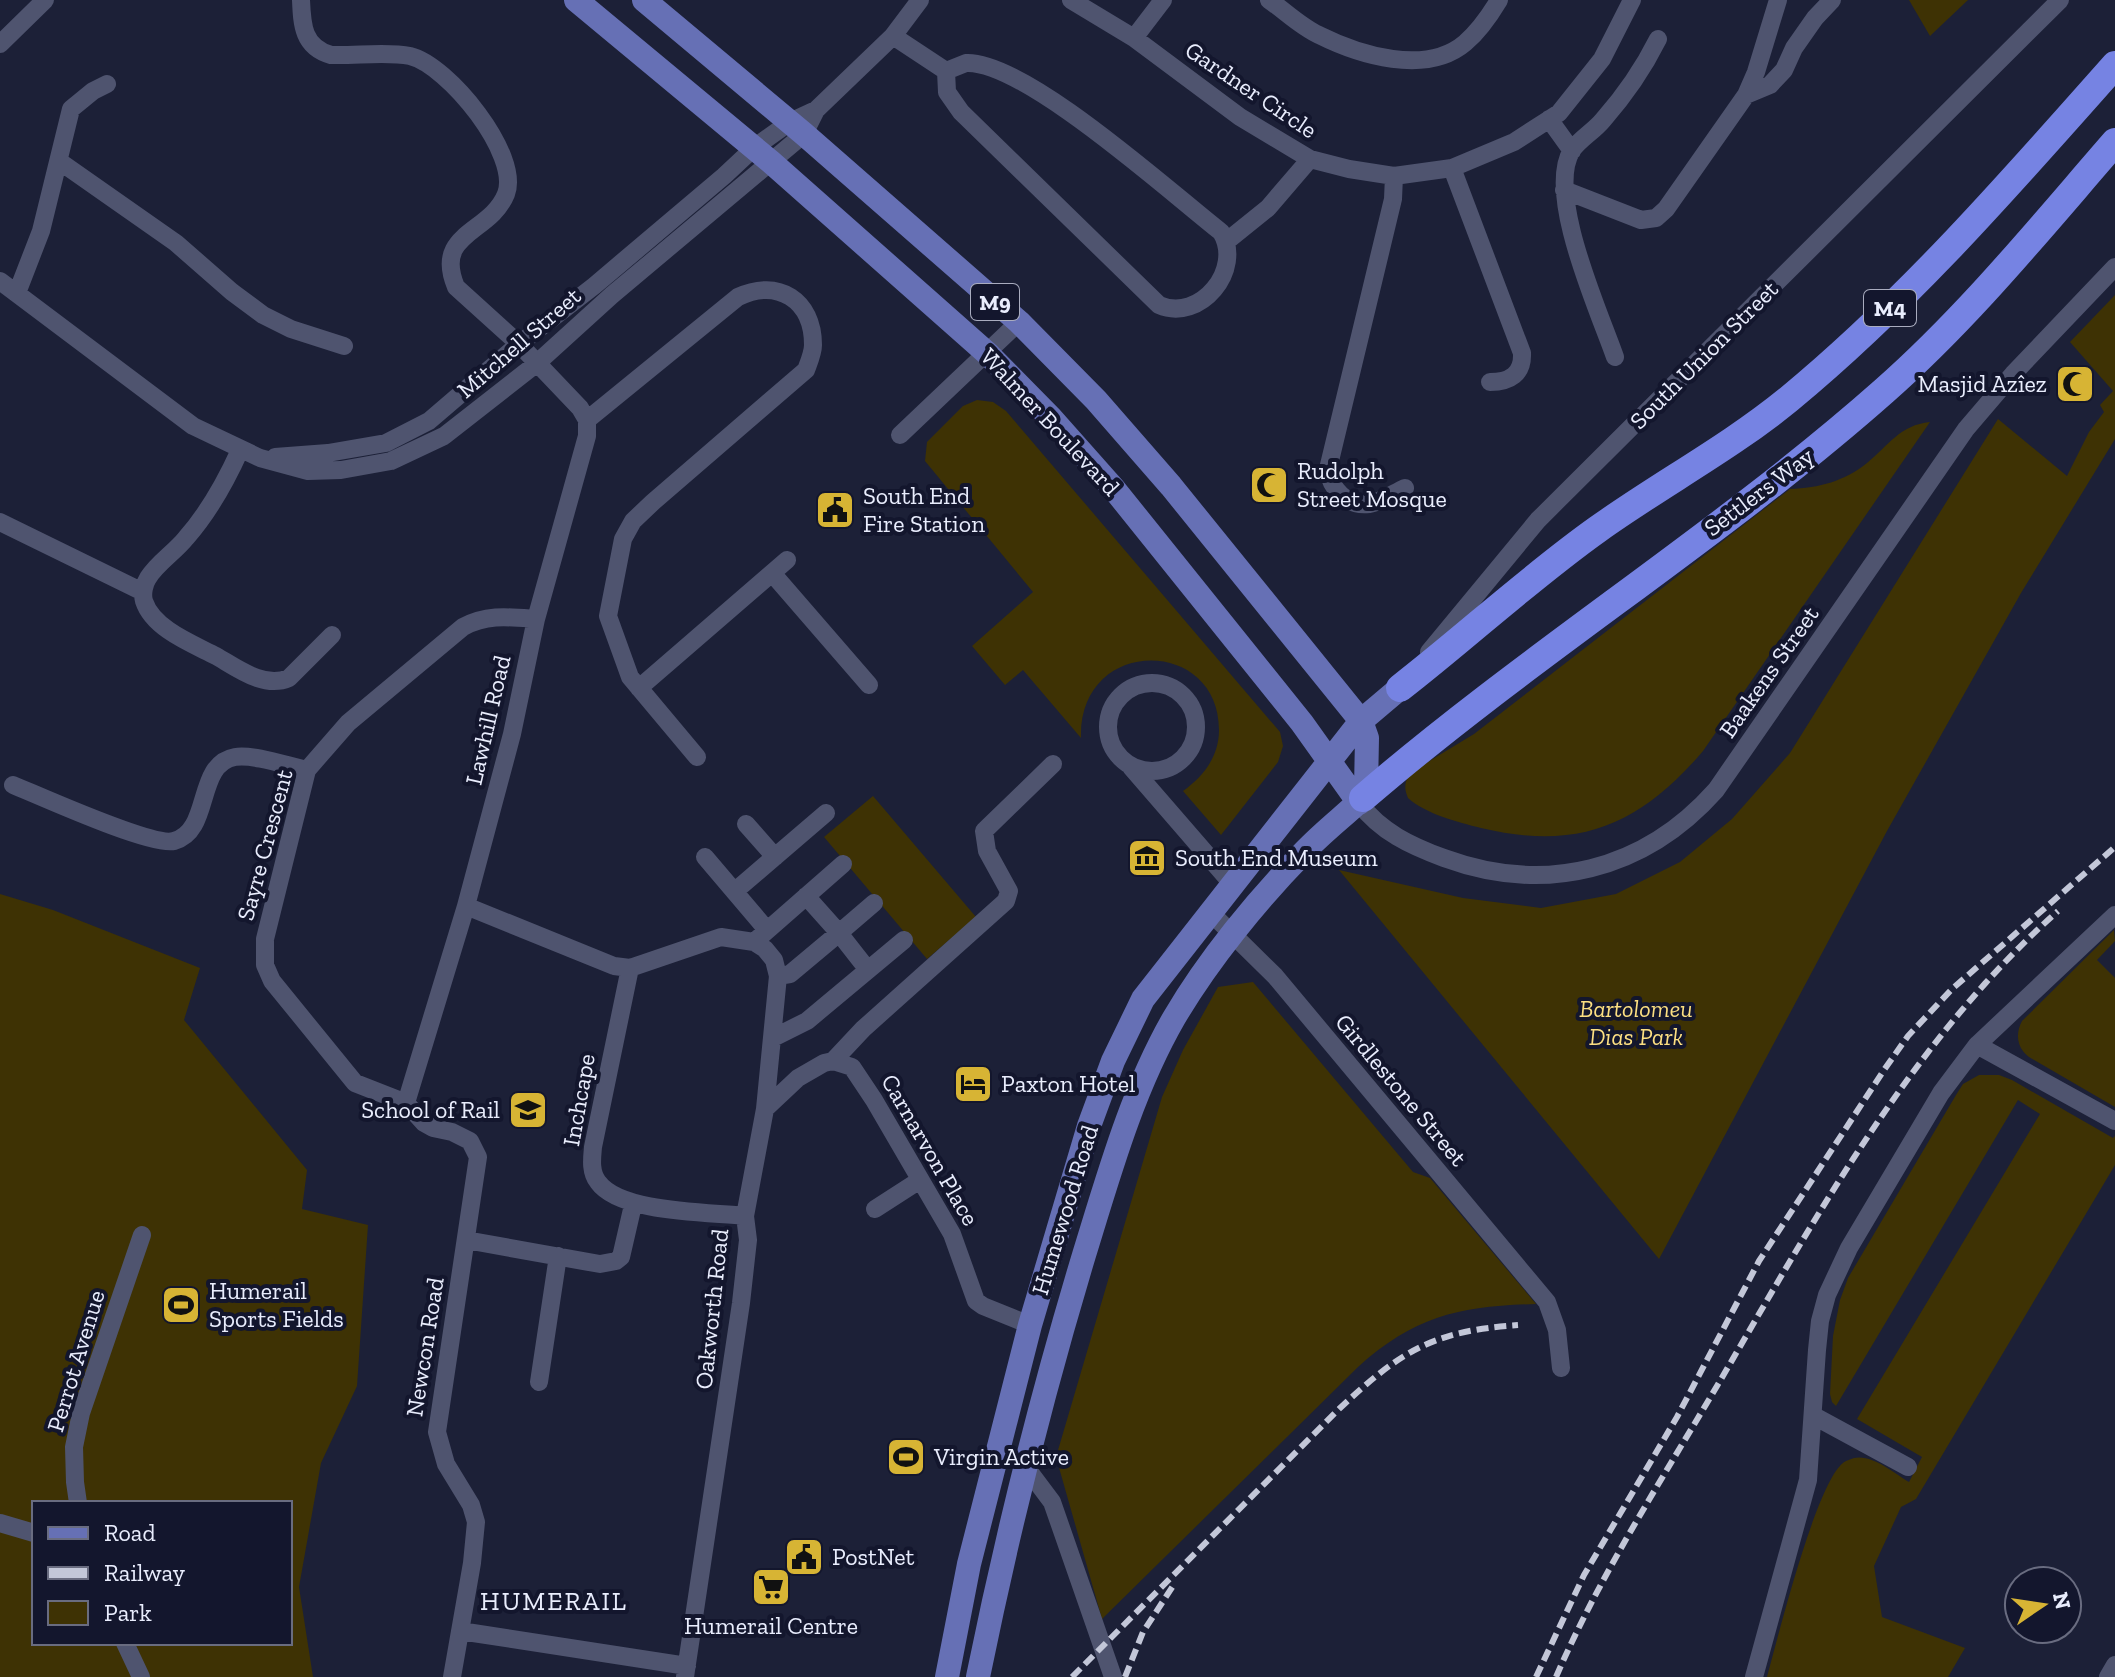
<svg xmlns="http://www.w3.org/2000/svg" width="2115" height="1677" viewBox="0 0 2115 1677" font-family="'Zilla Slab',serif">
  <rect width="100%" height="100%" fill="#1c2037"/>
  <path fill="#3e3204" fill-rule="evenodd" d="M1909,0H1968L1930,36Z
    M2115,295V439L2021,593L1887,831L1659,1259L1339,870L1463,898L1541,908L1616,894L1680,862L1732,819L1790,753L1998,419L2067,476L2089,432L2104,412L2100,405L2113,391L2070,342Z
    M977,400L993,402L1006,411L1280,732L1283,746L1278,762L1221,835L1183,791C1204,776 1219,756 1219,730C1219,636 1078,636 1081,738L1023,670L1005,685L972,646L1033,592L925,461L927,442L963,406Z
    M1930,422L1703,751C1639,826 1578,851 1481,828C1457,822 1426,814 1408,798C1403,786 1405,780 1413,771L1474,734L1790,489C1819,488 1845,481 1867,463C1889,445 1900,425 1930,422Z
    M873,796L976,917L927,959L824,837Z
    M0,894L53,910L200,968L184,1020L307,1170L302,1209L368,1225L357,1386L321,1463L299,1587L313,1677H0ZM34,1503H290V1643H34Z
    M2114,930L2115,941L2097,960L2115,978V1107L2029,1057C2017,1048 2015,1034 2022,1021Z
    M1253,982L1413,1172L1430,1178L1536,1304C1461,1306 1416,1315 1358,1367L1102,1619L1056,1457L1162,1097L1183,1050L1218,987Z
    M1979,1075H1999L2012,1080L2113,1138L2115,1136V1165L1916,1499L1901,1507L1874,1566L1882,1617L1965,1648L1948,1677H1767C1778,1637 1816,1484 1843,1463C1845,1461 1851,1459 1854,1458C1872,1454 1894,1473 1909,1482L1922,1457L1857,1419L2040,1114L2018,1100L1836,1406L1832,1402L1830,1394L1833,1336L1840,1300L1848,1278L1956,1095L1963,1084Z"/>
  <g fill="none" stroke-linecap="round" stroke-linejoin="round">
    <path stroke="#4f546f" stroke-width="18" d="M301,0C302,25 303,47 331,55C356,56 386,51 410,56C448,65 521,155 506,194C490,234 433,232 456,287L519,344L580,408L587,420V436L536,619L512,734L466,906L406,1103
      M1071,0L1134,38L1240,117L1310,159L1349,169L1394,176L1452,168L1514,142L1559,113L1602,59L1632,0
      M1269,0C1285,11 1301,27 1319,35C1359,55 1426,76 1465,43C1479,31 1490,15 1499,0
      M893,36L946,71
      M1134,38L1163,0
      M0,44L45,0
      M966,63C1024,60 1171,193 1221,232C1244,269 1200,323 1159,305L961,112L947,92L946,71Z
      M1746,95L1770,85L1784,70L1794,48L1815,18L1832,0
      M1549,119L1572,151
      M59,161L176,243L232,292L263,315L291,329L344,346
      M1452,168L1522,353C1523,374 1510,382 1490,382
      M1394,176L1393,199L1328,469C1330,488 1347,507 1369,504C1381,502 1394,493 1405,488
      M1564,190L1641,220L1656,218L1666,209L1746,95L1756,72L1778,0
      M1227,241L1268,208L1310,159
      M0,281L193,426L260,458L308,471L341,470L391,461L444,436L536,364L612,295L804,134L816,110
      M17,293L41,231L71,109L93,91L107,84
      M1615,357C1599,311 1545,193 1572,150C1580,139 1594,131 1603,120C1625,95 1643,69 1658,39
      M587,420L738,297C778,278 813,300 813,345C813,353 809,362 806,370L653,502L633,521L623,539L608,616L630,677L697,757
      M900,435L1019,322
      M240,450C226,481 209,512 186,538C175,552 157,563 148,578C144,584 142,594 144,601C153,629 193,644 216,656C237,668 264,689 289,678L332,635
      M275,457L328,453L386,443L429,421L519,344L594,286L724,176L755,147L790,122L816,110L893,36L920,0
      M0,522L143,592
      M772,573L869,685
      M1429,652L1538,520L2060,0
      M1108 727a44 44 0 1 1 88 0a44 44 0 1 1-88 0Z
      M639,688L787,560
      M1131,767L1234,886
      M13,785C40,796 152,847 174,841C212,831 195,764 235,757C254,754 288,766 307,770
      M1359,803C1381,832 1411,846 1444,858C1545,895 1644,871 1716,790L1966,429L2013,374L2115,267
      M746,824L775,857
      M705,857L767,930
      M735,891L826,813
      M806,896L839,933L874,903
      M466,906L614,966L630,968L721,937L754,942L765,949L774,960L778,976L765,1109L745,1216L748,1240L741,1303L685,1677
      M1212,914L1275,976L1547,1302L1557,1330L1561,1368
      M754,942L843,864
      M630,968L593,1147C592,1158 590,1172 598,1182C620,1213 708,1212 745,1216
      M778,976L790,974L839,933L868,970
      M773,1038L807,1021L904,940
      M1977,1045L2115,1121
      M833,1061L863,1029L1006,901L1009,891L987,851L984,831L1053,764
      M765,1109L798,1078L824,1063L833,1061L852,1067L874,1100L952,1234L976,1301L983,1306L1030,1325
      M875,1209L920,1180
      M466,1240L600,1264L616,1261L621,1257L633,1205
      M539,1382L558,1256
      M1814,1416L1908,1467
      M1025,1466L1052,1502L1113,1677
      M78,1503L75,1482L74,1447L81,1413L142,1235
      M0,1523L34,1533
      M460,1631L687,1666
      M125,1643L141,1677
      M452,1677L472,1563L476,1522L471,1505L446,1464L437,1432L478,1157L470,1141L452,1132L433,1128L424,1123L406,1103L355,1083L272,981L265,965V939L307,770L348,723L463,627C487,614 509,617 536,619
      M1754,1677L1808,1480L1817,1350L1820,1321L1827,1295L1849,1248L1941,1093L1977,1045L2115,915
      M2108,1677L2115,1665"/>
    <path stroke="#6670b5" stroke-width="24" d="M576,0L771,162L988,354L1051,418L1114,489L1302,723L1359,803
      M644,0L804,134L1019,322L1096,400L1171,486L1361,721L1367,738L1366,788L1363,798C1344,816 1323,832 1305,851C1258,899 1208,960 1174,1018C1132,1091 1109,1174 1084,1255C1042,1394 1007,1534 978,1677
      M947,1677L969,1564L1030,1325L1089,1126L1113,1061L1143,999L1361,721L1400,688"/>
    <path stroke="#7683e3" stroke-width="28" d="M1400,688C1467,636 1529,578 1598,529C1661,484 1729,448 1789,399C1909,300 2012,181 2115,65
      M1363,798C1530,654 1719,537 1884,391C1969,316 2041,227 2115,142"/>
    <path stroke="#c3c7d8" stroke-width="6" stroke-dasharray="12 6" stroke-linecap="butt" d="M1072,1677L1339,1409C1401,1351 1432,1331 1518,1325
      M1125,1677L1143,1632L1173,1586
      M1536,1677L1584,1575L1677,1417L1759,1261L1884,1070L1908,1036L1952,989L2115,847
      M1556,1677C1600,1575 1661,1481 1717,1386C1815,1219 1911,1041 2058,911"/>
  </g>
  <defs>
    <symbol id="mosque-square" viewBox="-11 -11 22 22"><rect x="-9" y="-9" width="18" height="18" rx="4" fill="#d7b434" stroke="#13162d"/><path d="M3.5-4.9A6 6 0 1 0 3.5 4.9A5 5 0 1 1 3.5-4.9Z" fill="#111"/></symbol>
    <symbol id="civic-square" viewBox="-11 -11 22 22"><rect x="-9" y="-9" width="18" height="18" rx="4" fill="#d7b434" stroke="#13162d"/><path d="M-.6-6.5H3V-4.5H.6V-3L4-1V1h2V6H-6V1h2V-1L-.6-3ZM-1.2 2.5V6h2.4V2.5Z" fill="#111"/></symbol>
    <symbol id="museum-square" viewBox="-11 -11 22 22"><rect x="-9" y="-9" width="18" height="18" rx="4" fill="#d7b434" stroke="#13162d"/><path d="M0-6L6-3V-2H-6V-3ZM-5-1h2V3h-2ZM-1-1h2V3h-2ZM3-1h2V3H3ZM-6 4H6V6H-6Z" fill="#111"/></symbol>
    <symbol id="hotel-square" viewBox="-11 -11 22 22"><rect x="-9" y="-9" width="18" height="18" rx="4" fill="#d7b434" stroke="#13162d"/><path d="M-6-4.5h1.5V1H6V5H4.5V3h-9V5H-6ZM-4 0a1.8 1.8 0 1 1 3.6 0ZM.5 0V-2.5h3Q6-2.5 6 0Z" fill="#111"/></symbol>
    <symbol id="school-square" viewBox="-11 -11 22 22"><rect x="-9" y="-9" width="18" height="18" rx="4" fill="#d7b434" stroke="#13162d"/><path d="M0-5L7-2L0 1L-7-2ZM-4 1L0 2.5L4 1V4Q0 6-4 4Z" fill="#111"/></symbol>
    <symbol id="stadium-square" viewBox="-11 -11 22 22"><rect x="-9" y="-9" width="18" height="18" rx="4" fill="#d7b434" stroke="#13162d"/><path d="M0-5a6.5 5 0 1 0 0 10a6.5 5 0 1 0 0-10ZM-3.5-1.8h7v3.6h-7Z" fill="#111"/></symbol>
    <symbol id="supermarket-square" viewBox="-11 -11 22 22"><rect x="-9" y="-9" width="18" height="18" rx="4" fill="#d7b434" stroke="#13162d"/><path d="M-6-5.5h2.5l.6 2H6L4.5 2H-2.5L-4.4-4H-6ZM-1.5 3.2a1.3 1.3 0 1 0 .1 0ZM3 3.2a1.3 1.3 0 1 0 .1 0Z" fill="#111"/></symbol>
  </defs>
  <g fill-rule="evenodd">
    <use href="#mosque-square" x="2053" y="362" width="44" height="44"/>
    <use href="#mosque-square" x="1247" y="463" width="44" height="44"/>
    <use href="#civic-square" x="813" y="488" width="44" height="44"/>
    <use href="#museum-square" x="1125" y="836" width="44" height="44"/>
    <use href="#hotel-square" x="951" y="1062" width="44" height="44"/>
    <use href="#school-square" x="506" y="1088" width="44" height="44"/>
    <use href="#stadium-square" x="159" y="1283" width="44" height="44"/>
    <use href="#stadium-square" x="884" y="1435" width="44" height="44"/>
    <use href="#civic-square" x="782" y="1535" width="44" height="44"/>
    <use href="#supermarket-square" x="749" y="1565" width="44" height="44"/>
  </g>
  <g text-anchor="middle" stroke-width="8" stroke-linejoin="round" paint-order="stroke">
    <g fill="#13162d" stroke="#a9acbf" stroke-width="2">
      <rect x="971" y="284" width="48" height="36" rx="6"/>
      <rect x="1864" y="290" width="52" height="36" rx="6"/>
    </g>
    <g font-size="22" font-weight="bold" fill="#e9edfd">
      <text x="995" y="310">M9</text>
      <text x="1890" y="316">M4</text>
    </g>
    <g font-size="24" fill="#e9edfd" stroke="#13162d">
      <text transform="translate(1251 90) rotate(34)" y="8">Gardner Circle</text>
      <text transform="translate(519 343) rotate(-41)" y="8">Mitchell Street</text>
      <text transform="translate(1704 355) rotate(-45)" y="8">South Union Street</text>
      <text transform="translate(1050 422) rotate(47)" y="8">Walmer Boulevard</text>
      <text transform="translate(1759 492) rotate(-37)" y="8">Settlers Way</text>
      <text transform="translate(1769 672) rotate(-55)" y="8">Baakens Street</text>
      <text transform="translate(488 720) rotate(-77)" y="8">Lawhill Road</text>
      <text transform="translate(265 845) rotate(-75)" y="8">Sayre Crescent</text>
      <text transform="translate(1401 1090) rotate(50)" y="8">Girdlestone Street</text>
      <text transform="translate(579 1100) rotate(-80)" y="8">Inchcape</text>
      <text transform="translate(930 1150) rotate(60)" y="8">Carnarvon Place</text>
      <text transform="translate(1065 1210) rotate(-73)" y="8">Humewood Road</text>
      <text transform="translate(712 1309) rotate(-84)" y="8">Oakworth Road</text>
      <text transform="translate(425 1347) rotate(-81)" y="8">Newcon Road</text>
      <text transform="translate(76 1361) rotate(-73)" y="8">Perrot Avenue</text>
    </g>
    <g font-size="24" fill="#e9edfd" stroke="#13162d" text-anchor="start">
      <text x="2047" y="392" text-anchor="end">Masjid Azîez</text>
      <text x="1297" y="479">Rudolph<tspan x="1297" dy="28">Street Mosque</tspan></text>
      <text x="863" y="504">South End<tspan x="863" dy="28">Fire Station</tspan></text>
      <text x="1175" y="866">South End Museum</text>
      <text x="1001" y="1092">Paxton Hotel</text>
      <text x="500" y="1118" text-anchor="end">School of Rail</text>
      <text x="209" y="1299">Humerail<tspan x="209" dy="28">Sports Fields</tspan></text>
      <text x="934" y="1465">Virgin Active</text>
      <text x="832" y="1565">PostNet</text>
      <text x="771" y="1634" text-anchor="middle">Humerail Centre</text>
    </g>
    <g font-size="24" font-style="italic" fill="#fcdf82" stroke="#13162d">
      <text x="1636" y="1017">Bartolomeu<tspan x="1636" dy="28">Dias Park</tspan></text>
    </g>
    <g font-size="26" letter-spacing="2" fill="#e9edfd" stroke="#13162d">
      <text x="554" y="1610">HUMERAIL</text>
    </g>
  </g>
  <rect x="32" y="1501" width="260" height="144" fill="#13162d" stroke="#696c80" stroke-width="2"/>
  <rect x="48" y="1527" width="40" height="12" fill="#6670b5" stroke="#696c80" stroke-width="2"/>
  <text x="104" y="1541" font-size="24" fill="#e9edfd">Road</text>
  <rect x="48" y="1567" width="40" height="12" fill="#c3c7d8" stroke="#696c80" stroke-width="2"/>
  <text x="104" y="1581" font-size="24" fill="#e9edfd">Railway</text>
  <rect x="48" y="1601" width="40" height="24" fill="#3e3204" stroke="#696c80" stroke-width="2"/>
  <text x="104" y="1621" font-size="24" fill="#e9edfd">Park</text>
  <g transform="translate(2043 1605) rotate(77)"><circle r="38" fill="#13162d" stroke="#696c80" stroke-width="2"/>
  <path d="M0-6L14 30L0 20L-14 30Z" fill="#d7b434"/>
  <text y="-12" font-size="22" font-weight="bold" text-anchor="middle" fill="#e9edfd">N</text>
  </g>
</svg>
